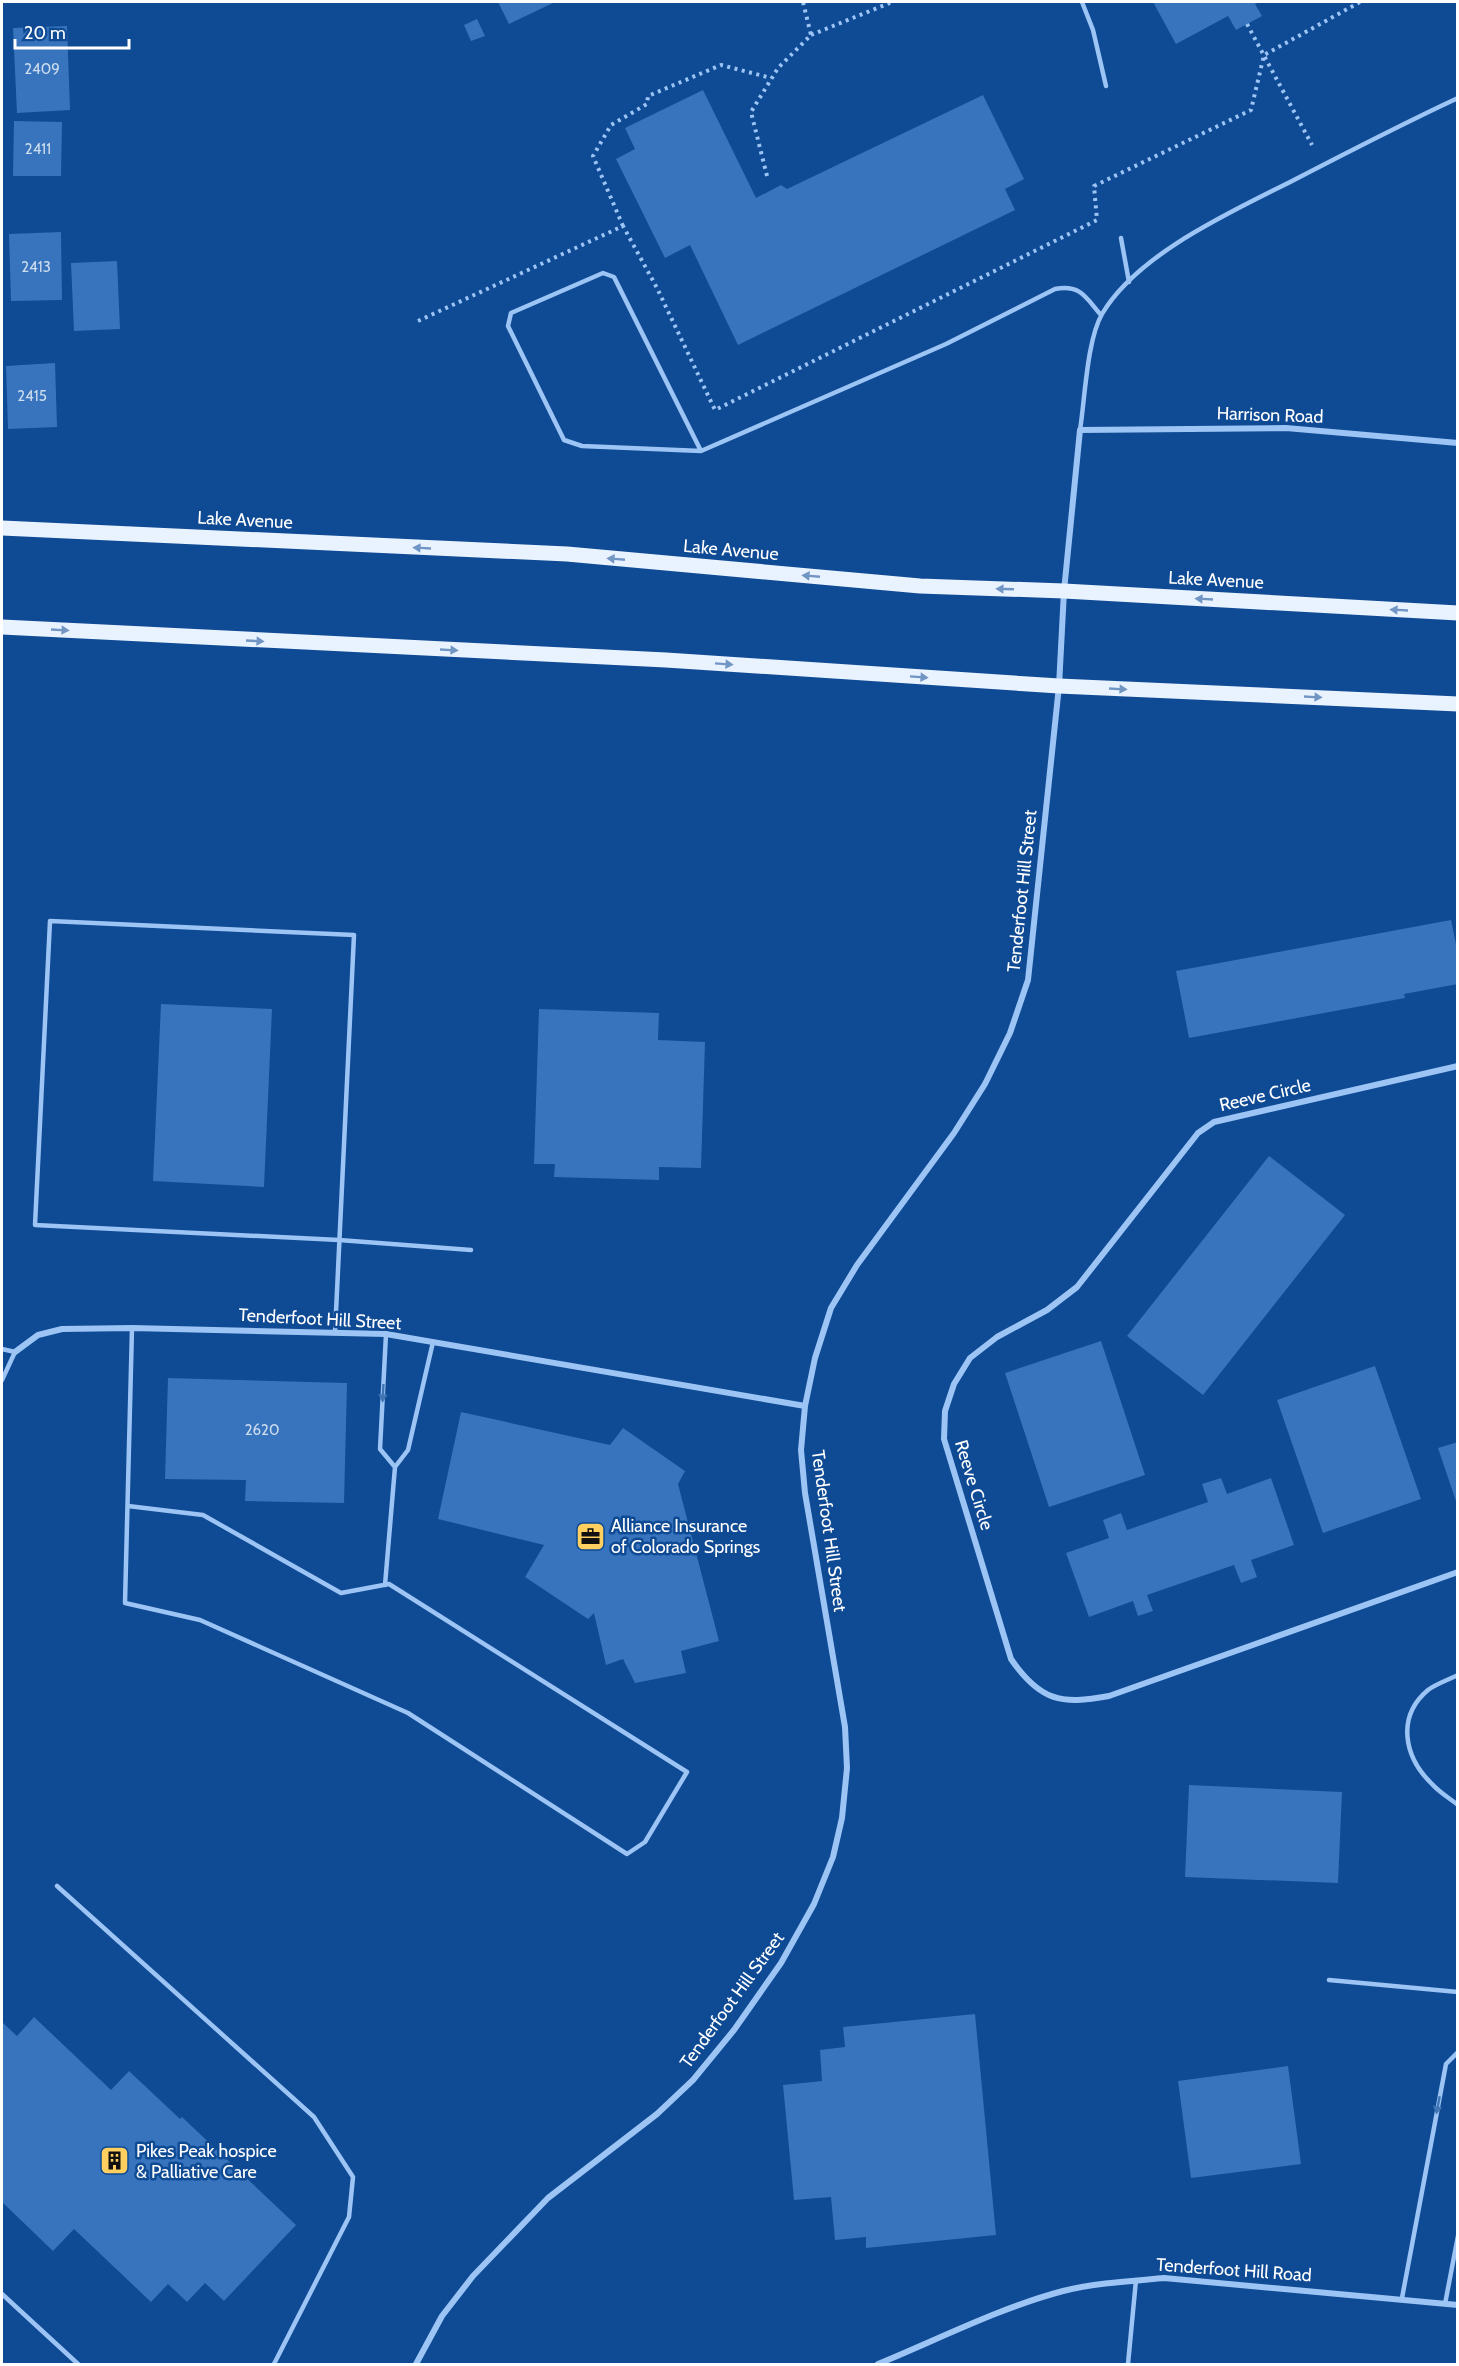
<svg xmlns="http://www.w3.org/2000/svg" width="1459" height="2366" viewBox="0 0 1459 2366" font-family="Cabin,sans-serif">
  <rect width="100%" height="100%" fill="#0f4a94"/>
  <path fill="#3774bd" d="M498,2H555L509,24Z
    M1153,2H1260L1255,4L1262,16L1236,30L1228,16L1176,44Z
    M477,19L485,36L471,41L464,25Z
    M67,26L70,110L17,113L13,28Z
    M703,90L756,198L781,185L787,189L983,95L1024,179L1005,189L1015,210L738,345L690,245L665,258L616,159L635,149L625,128Z
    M14,121L62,122L61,176H13Z
    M61,232L62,300L11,301L9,234Z
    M117,261L120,329L74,331L71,263Z
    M55,363L57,427L8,429L6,366Z
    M1451,920L1458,954V984L1404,994L1405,998L1189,1038L1176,971Z
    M161,1004L272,1009L264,1187L153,1181Z
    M539,1009L659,1013L658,1040L705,1042L701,1168L659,1167V1180L554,1177L555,1164H534Z
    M1269,1156L1345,1215L1203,1395L1127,1336Z
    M1101,1341L1145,1475L1049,1507L1005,1373Z
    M1375,1366L1421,1499L1323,1533L1277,1400Z
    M168,1378L347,1383L344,1503L245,1501L246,1480L165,1479Z
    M461,1412L610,1445L623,1428L685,1471L678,1484L719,1641L681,1651L686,1673L635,1683L623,1659L606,1665L594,1613L588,1619L525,1577L544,1545L438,1519Z
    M1458,1442V1503L1457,1504L1438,1448Z
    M1221,1478L1227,1494L1271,1478L1294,1545L1251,1560L1257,1577L1241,1583L1234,1565L1147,1595L1153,1611L1138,1616L1133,1601L1089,1617L1066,1553L1109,1538L1103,1520L1121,1513L1127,1530L1208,1502L1202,1484Z
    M1189,1785L1342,1792L1338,1883L1185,1877Z
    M975,2014L996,2235L866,2248V2237L835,2240L831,2197L794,2200L783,2085L822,2081L820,2050L845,2047L843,2027Z
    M34,2017L111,2090L129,2071L180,2119L182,2117L296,2225L224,2301L205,2283L187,2302L168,2284L151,2302L74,2229L53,2251L2,2202V2022L17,2036Z
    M1288,2066L1301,2164L1191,2178L1178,2081Z"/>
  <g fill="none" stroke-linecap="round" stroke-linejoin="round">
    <path stroke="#9cc4f4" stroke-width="4" stroke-dasharray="3 4.5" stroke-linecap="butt" d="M1247,24L1312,145
      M811,35L892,2
      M767,176L751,112L778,68L811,35L803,2
      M623,226L593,156L611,125L647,104L648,96L721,65L771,78
      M418,321L623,226L657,288L715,410L1097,220L1094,186L1251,110L1264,55L1360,2"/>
    <path stroke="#9cc4f4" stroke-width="4.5" d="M1082,2L1093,30L1106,86
      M1121,238L1129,282
      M1080,430C1085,398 1087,340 1102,314C1138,253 1233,211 1294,180C1348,152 1402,124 1458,98
      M701,451L614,277L603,273L511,313L508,326L564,440L582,446L701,451L946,344L1055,289C1081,284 1086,298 1101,315
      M335,1333L354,935L50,921L35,1225L339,1240L471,1250
      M386,1334L380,1449L395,1467
      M2,1349L15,1352L2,1380
      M128,1506L203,1515L341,1593L389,1584L687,1772L645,1842L627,1854L408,1713L200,1620L125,1603L132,1328
      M385,1585L395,1467L408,1450L433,1342
      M1458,1675C1448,1680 1436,1684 1428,1690C1396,1717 1404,1757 1432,1784C1439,1792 1449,1798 1458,1805
      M57,1886L314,2117L353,2177L349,2217L274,2364
      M1329,1980L1458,1992
      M2,2294L78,2364
      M1402,2298L1446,2064L1458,2052
      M1445,2304L1458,2236
      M1128,2364L1136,2280"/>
    <path stroke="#9cc4f4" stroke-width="6" d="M1458,1066L1214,1122L1198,1133L1077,1287L1047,1310L997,1337L970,1358L954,1384L945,1411L944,1439L1011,1659C1040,1701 1061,1705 1109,1696L1458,1572
      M15,1352L38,1335L62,1329L132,1328L386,1334L805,1406
      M416,2364L442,2316L473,2276L548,2198L657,2114L693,2080L734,2030L781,1963L814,1904L833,1857L842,1818L847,1768L845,1727L805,1493L801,1450L805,1406L815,1358L831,1308L857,1265L954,1133L985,1084L1010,1033L1028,980L1059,686L1064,591L1080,430L1286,428L1458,443
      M878,2364C939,2339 999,2308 1063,2291C1096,2283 1131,2281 1164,2278L1458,2305"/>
    <path stroke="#e9f2ff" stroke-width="15" d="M2,528L567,554L920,586L1064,591L1458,613
      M2,627L666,660L1059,686L1458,704"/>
  </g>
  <defs><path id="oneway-solid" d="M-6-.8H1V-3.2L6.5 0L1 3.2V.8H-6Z" transform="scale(1.5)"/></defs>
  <g fill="#7196c4">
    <use href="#oneway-solid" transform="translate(422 548) rotate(-177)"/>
    <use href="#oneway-solid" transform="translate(616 559) rotate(-175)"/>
    <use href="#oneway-solid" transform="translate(811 576) rotate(-175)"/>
    <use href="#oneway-solid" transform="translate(1005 589) rotate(-178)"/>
    <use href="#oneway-solid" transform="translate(1204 599) rotate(-177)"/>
    <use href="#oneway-solid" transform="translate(1399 610) rotate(-177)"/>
    <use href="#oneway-solid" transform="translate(60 630) rotate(3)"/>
    <use href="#oneway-solid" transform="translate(255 641) rotate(3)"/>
    <use href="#oneway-solid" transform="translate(449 650) rotate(3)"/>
    <use href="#oneway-solid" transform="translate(724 664) rotate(4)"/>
    <use href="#oneway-solid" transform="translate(919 677) rotate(4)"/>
    <use href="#oneway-solid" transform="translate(1118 689) rotate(3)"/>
    <use href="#oneway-solid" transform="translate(1313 697) rotate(3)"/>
  </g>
  <g fill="#4075b6">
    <use href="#oneway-solid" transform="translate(383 1393) rotate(93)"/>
    <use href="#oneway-solid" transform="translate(1438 2105) rotate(101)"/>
  </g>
  <defs>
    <symbol id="office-square" viewBox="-11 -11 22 22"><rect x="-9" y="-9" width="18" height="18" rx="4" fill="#ffd05f" stroke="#0f4a94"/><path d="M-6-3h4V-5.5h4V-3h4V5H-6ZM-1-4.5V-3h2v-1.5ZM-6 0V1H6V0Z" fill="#111"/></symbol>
    <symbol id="building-square" viewBox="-11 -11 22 22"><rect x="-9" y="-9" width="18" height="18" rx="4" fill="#ffd05f" stroke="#0f4a94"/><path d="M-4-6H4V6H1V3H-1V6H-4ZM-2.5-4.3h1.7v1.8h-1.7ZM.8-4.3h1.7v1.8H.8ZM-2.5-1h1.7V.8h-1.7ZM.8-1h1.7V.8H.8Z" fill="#111"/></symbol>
  </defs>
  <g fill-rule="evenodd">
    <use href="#office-square" x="574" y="1520" width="33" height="33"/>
    <use href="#building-square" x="98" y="2144" width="33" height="33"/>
  </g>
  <g text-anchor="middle" stroke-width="5" stroke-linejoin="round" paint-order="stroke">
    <g font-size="15" fill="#cddcee">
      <text x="42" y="74">2409</text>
      <text x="38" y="154">2411</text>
      <text x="36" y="272">2413</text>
      <text x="32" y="401">2415</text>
      <text x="262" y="1435">2620</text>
    </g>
    <g font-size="18" fill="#fff" stroke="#0f4a94">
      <text transform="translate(1270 415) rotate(2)" y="6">Harrison Road</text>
      <text transform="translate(245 520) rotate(3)" y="6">Lake Avenue</text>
      <text transform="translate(731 550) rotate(5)" y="6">Lake Avenue</text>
      <text transform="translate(1216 580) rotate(3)" y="6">Lake Avenue</text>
      <text transform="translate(1022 891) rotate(-84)" y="6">Tenderfoot Hill Street</text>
      <text transform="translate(1265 1095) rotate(-13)" y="6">Reeve Circle</text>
      <text transform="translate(320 1319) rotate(3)" y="6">Tenderfoot Hill Street</text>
      <text transform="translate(974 1485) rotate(73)" y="6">Reeve Circle</text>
      <text transform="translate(829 1531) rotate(82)" y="6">Tenderfoot Hill Street</text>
      <text transform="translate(732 2000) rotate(-54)" y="6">Tenderfoot Hill Street</text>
      <text transform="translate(1234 2270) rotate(4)" y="6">Tenderfoot Hill Road</text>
    </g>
    <g font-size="18" fill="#fff" stroke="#0f4a94" text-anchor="start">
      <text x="611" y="1532">Alliance Insurance<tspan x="611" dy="21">of Colorado Springs</tspan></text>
      <text x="136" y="2157">Pikes Peak hospice<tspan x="136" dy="21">&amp; Palliative Care</tspan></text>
    </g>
  </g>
  <rect width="1459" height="2366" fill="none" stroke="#ffffff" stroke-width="6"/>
  <path d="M15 39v9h114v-9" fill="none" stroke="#ffffff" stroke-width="3"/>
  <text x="24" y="39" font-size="18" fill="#ffffff" stroke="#0f4a94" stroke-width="4.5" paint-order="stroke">20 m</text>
</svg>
